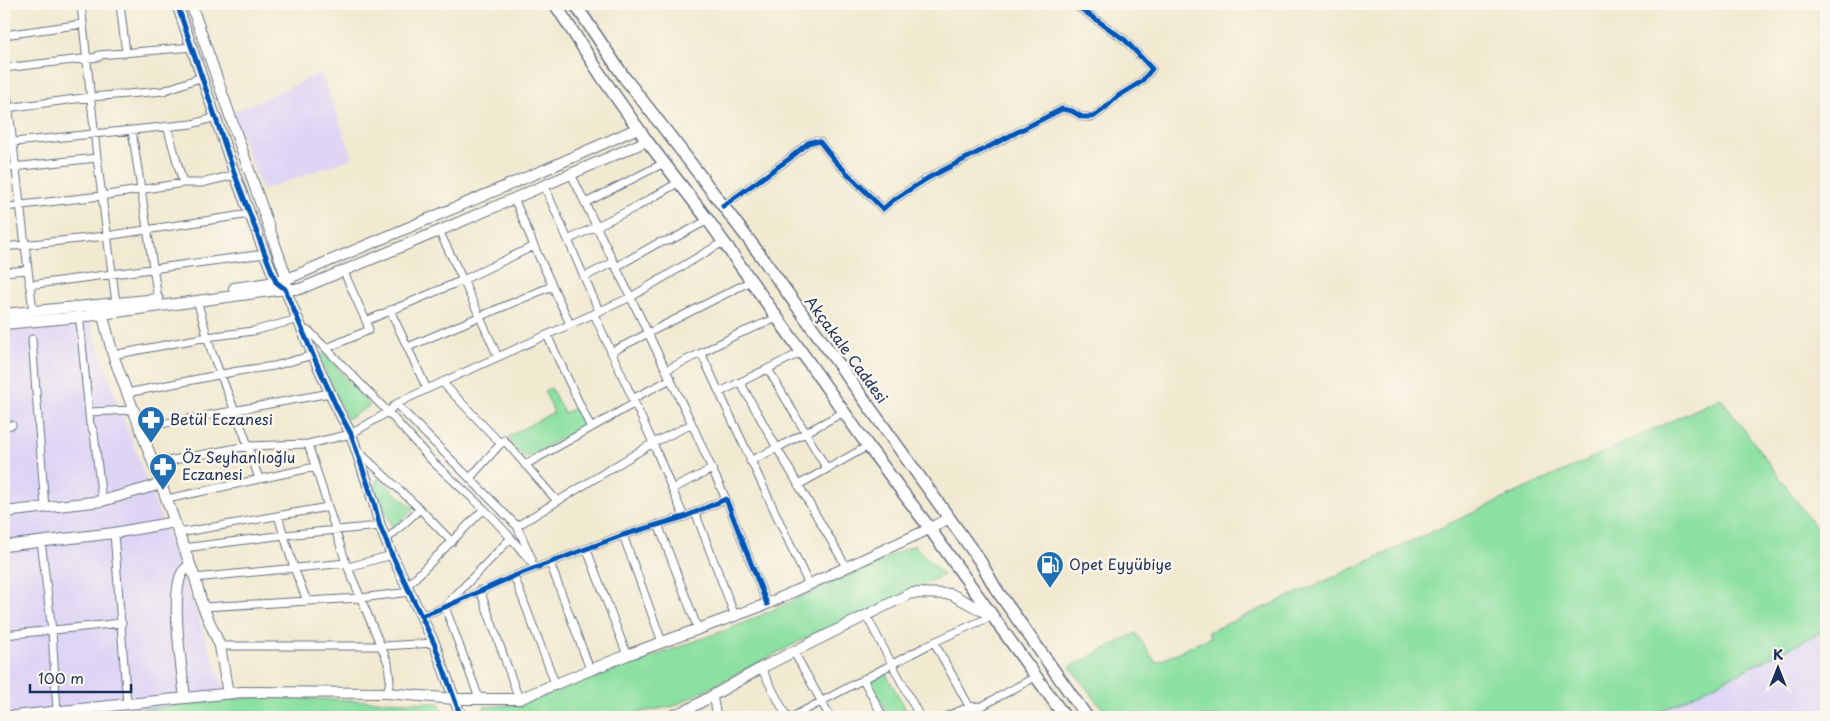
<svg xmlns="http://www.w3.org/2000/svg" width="1830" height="721" viewBox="0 0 1830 721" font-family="'Playpen Sans',sans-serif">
  <rect width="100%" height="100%" fill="#fbf7ec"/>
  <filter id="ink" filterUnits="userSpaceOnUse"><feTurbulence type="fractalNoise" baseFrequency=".02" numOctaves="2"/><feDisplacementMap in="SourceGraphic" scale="10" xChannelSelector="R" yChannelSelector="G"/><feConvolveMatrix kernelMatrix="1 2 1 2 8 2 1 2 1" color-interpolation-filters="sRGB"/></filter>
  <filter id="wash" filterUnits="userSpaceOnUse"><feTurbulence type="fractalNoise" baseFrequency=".0096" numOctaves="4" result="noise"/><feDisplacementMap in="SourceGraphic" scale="20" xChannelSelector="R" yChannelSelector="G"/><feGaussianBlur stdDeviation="1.12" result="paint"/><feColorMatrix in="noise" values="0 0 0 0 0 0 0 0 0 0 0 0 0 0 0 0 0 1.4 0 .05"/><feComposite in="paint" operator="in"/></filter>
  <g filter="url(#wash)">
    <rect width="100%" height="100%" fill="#f1e9d0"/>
    <path fill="#ded5f5" d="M321,73L353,158L262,190L233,112Z
      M86,310L117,401L231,706L131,717H4V320Z
      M1826,630V717H1649Z"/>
    <path fill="#8ce0a1" stroke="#548880" d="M318,355H326L370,406L347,419Z
      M551,388L564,413L578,407L586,424L527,458C518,454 510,446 509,436L554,412L544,391Z
      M1721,398L1826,541V630L1649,717H1109L1070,667L1136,633L1156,663L1211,637L1208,632L1332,578Z
      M378,478L414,509L393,528L374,488Z
      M914,545L943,575L893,601L820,631L674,706L615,717H484V707L522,704L742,624Z
      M885,672L910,717H889L870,682Z
      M255,697L439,703L445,716L66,717Z"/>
  </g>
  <g filter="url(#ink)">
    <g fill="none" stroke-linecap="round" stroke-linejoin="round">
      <defs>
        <path id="street" d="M81,4L97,158L116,303
          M120,4L126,53
          M4,35L83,24
          M4,68L99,57V55L193,47
          M4,70L33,311
          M6,108L91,97L163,91L202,77
          M167,126L183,183
          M132,131L158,299
          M4,143L192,124L217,117
          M4,168L97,158
          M571,174L692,424L712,469
          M544,185L599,311
          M514,198L534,246L570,324
          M585,203L664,163
          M723,206L789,159L808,143L815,141L820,142L835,161L883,209L892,201L928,178L1062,109L1072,111L1082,117H1093L1104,109L1118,96L1141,82L1152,69L1125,40L1074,4
          M4,207L101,196L183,183H201L235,175
          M568,240L638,206L679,182
          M4,247L106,236L250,214
          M616,267L658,243L671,240L708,220
          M343,270L366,321L463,280L439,231
          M4,272L28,270
          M584,277L614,262
          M29,285L265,254
          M197,300L212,353L244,434L259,479
          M390,310L427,389
          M79,313L90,424L94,433L102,501
          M547,335L591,428
          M32,339L45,508
          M408,347L552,286
          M327,348L369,330L366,321
          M611,352L751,281
          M701,353L736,335L777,318
          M113,355L207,337L253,331L299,319
          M498,357L463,280L534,246
          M768,369L827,469L798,485
          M666,370L701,353L809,585
          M442,382L501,444
          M740,382L777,448L844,412
          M720,392L802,352
          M127,393L238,371L274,366L313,355
          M632,399L671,379
          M396,404L517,526L532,559
          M89,412L133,410
          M692,424L653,443L672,489L712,469L726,499
          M4,426L12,425
          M139,428L330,393
          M308,444L346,563L388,663L390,681L387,693
          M357,450L420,509L452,542
          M750,461L777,448L847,568
          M152,464L248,446L308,444L351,434L388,412L310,332L303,329
          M525,465L635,403
          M827,469L868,446
          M470,478L504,440L557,501
          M672,489L684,517
          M167,499L315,467
          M695,512L735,616
          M278,516L294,568L307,601
          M658,524L698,629
          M517,526L653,443L594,314
          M114,533L127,704
          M179,533L328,507
          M623,535L662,642
          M386,540L420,509
          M41,541L52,631L57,712
          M184,548L284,535L380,526
          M587,550L627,655
          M550,563L590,669
          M348,567L392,555
          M536,568L511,538L484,509L433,462L388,412L396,404L427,389L631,297L723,242
          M514,576L555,683
          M195,578L346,563
          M406,587L484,509
          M480,590L519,699
          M448,603L511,538
          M203,607L360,598L410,592
          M445,607L479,698
          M866,615L920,717
          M421,616L445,607L514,576L623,535L684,517L726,499L767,604
          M4,635L122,623
          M934,642L975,717
          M220,646H382L434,643
          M794,652L830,717
          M761,668L787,717
          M863,679L883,717
          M713,695L717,717
          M689,709L696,717
          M792,717L934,642L992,616
          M945,717L969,707L982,706L1035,677"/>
        <path id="secondary" d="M177,4L235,175L265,254L276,282L285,289L313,355L337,408L351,434L374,503L380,526L392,555L434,643L461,717
          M191,4L287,279L286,285
          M234,288L276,282L287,279L551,167L638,128
          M4,314L158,299
          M4,324L80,317L285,289H300L439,231L647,141
          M161,484L195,578L203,607L220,646L228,694
          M4,512L102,501L161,484L113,355L101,308
          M4,546L114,533L175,522
          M185,698C182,670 170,596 182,573C184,570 188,567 190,565
          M5,717L242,692L387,693L455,699H519L627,655L767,604L929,529L949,518
          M669,717L689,709L761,668L911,593L951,594L992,616"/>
        <path id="primary" d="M555,4L604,80L647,141L708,220L868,446L925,522L1065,717
          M575,4L624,77L680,149L761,256L980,561L996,589L1087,717"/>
      </defs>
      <use href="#street" stroke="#667086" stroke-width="9"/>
      <use href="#secondary" stroke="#667086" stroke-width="12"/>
      <use href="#primary" stroke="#667086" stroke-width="14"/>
      <use href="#street" stroke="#fff" stroke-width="7"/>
      <use href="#secondary" stroke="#fff" stroke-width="10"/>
      <use href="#primary" stroke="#fff" stroke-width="11"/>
      <defs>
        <path id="cycleway" d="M177,4L235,175L265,254L276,282L285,289L313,355L337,408L351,434L374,503L380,526L392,555L434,643L461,717
          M723,206L789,159L808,143L815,141L820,142L835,161L883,209L892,201L928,178L1062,109L1072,111L1082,117H1093L1104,109L1118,96L1141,82L1152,69L1125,40L1074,4
          M421,616L445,607L514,576L623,535L684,517L726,499L767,604"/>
      </defs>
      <use href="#cycleway" stroke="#fbf7ec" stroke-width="8"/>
      <use href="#cycleway" stroke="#0057b8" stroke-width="5"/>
    </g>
  </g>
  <defs>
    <symbol id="pharmacy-pin" viewBox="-11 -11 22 30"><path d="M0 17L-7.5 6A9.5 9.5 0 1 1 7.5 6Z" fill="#1f6fb2" stroke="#fbf7ec"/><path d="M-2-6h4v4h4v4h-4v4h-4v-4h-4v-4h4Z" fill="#fff"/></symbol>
    <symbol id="fuel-pin" viewBox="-11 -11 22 30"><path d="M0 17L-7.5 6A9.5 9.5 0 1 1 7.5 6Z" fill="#1f6fb2" stroke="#fbf7ec"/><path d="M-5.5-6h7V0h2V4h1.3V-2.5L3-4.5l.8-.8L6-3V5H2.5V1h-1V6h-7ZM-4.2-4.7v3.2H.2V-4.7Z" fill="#fff"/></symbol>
  </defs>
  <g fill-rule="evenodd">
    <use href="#pharmacy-pin" x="135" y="404" width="32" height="43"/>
    <use href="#pharmacy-pin" x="147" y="451" width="32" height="43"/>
    <use href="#fuel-pin" x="1034" y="549" width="32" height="43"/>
  </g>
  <g text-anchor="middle" stroke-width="5" stroke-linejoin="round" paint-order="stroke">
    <g font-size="15" fill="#1b2f5e" stroke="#fbf7ec">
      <text transform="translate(846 350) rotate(54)" y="5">Akçakale Caddesi</text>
    </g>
    <g font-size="15" fill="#1b2f5e" stroke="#fbf7ec" text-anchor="start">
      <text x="170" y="425">Betül Eczanesi</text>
      <text x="182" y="463">Öz Seyhanlıoğlu<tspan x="182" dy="17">Eczanesi</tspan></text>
      <text x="1069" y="570">Opet Eyyübiye</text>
    </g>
  </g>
  <rect width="1830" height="721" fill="none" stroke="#fbf7ec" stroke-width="20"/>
  <g transform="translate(1778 668)" stroke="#fbf7ec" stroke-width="4" paint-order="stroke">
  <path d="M0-4L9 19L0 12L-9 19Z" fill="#1b2f5e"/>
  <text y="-8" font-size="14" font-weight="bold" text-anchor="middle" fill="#1b2f5e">K</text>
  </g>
  <path d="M30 684v8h101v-8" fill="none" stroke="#1b2f5e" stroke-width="2.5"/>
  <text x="38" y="684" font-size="15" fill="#1b2f5e" stroke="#fbf7ec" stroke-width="4" paint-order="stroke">100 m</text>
</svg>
